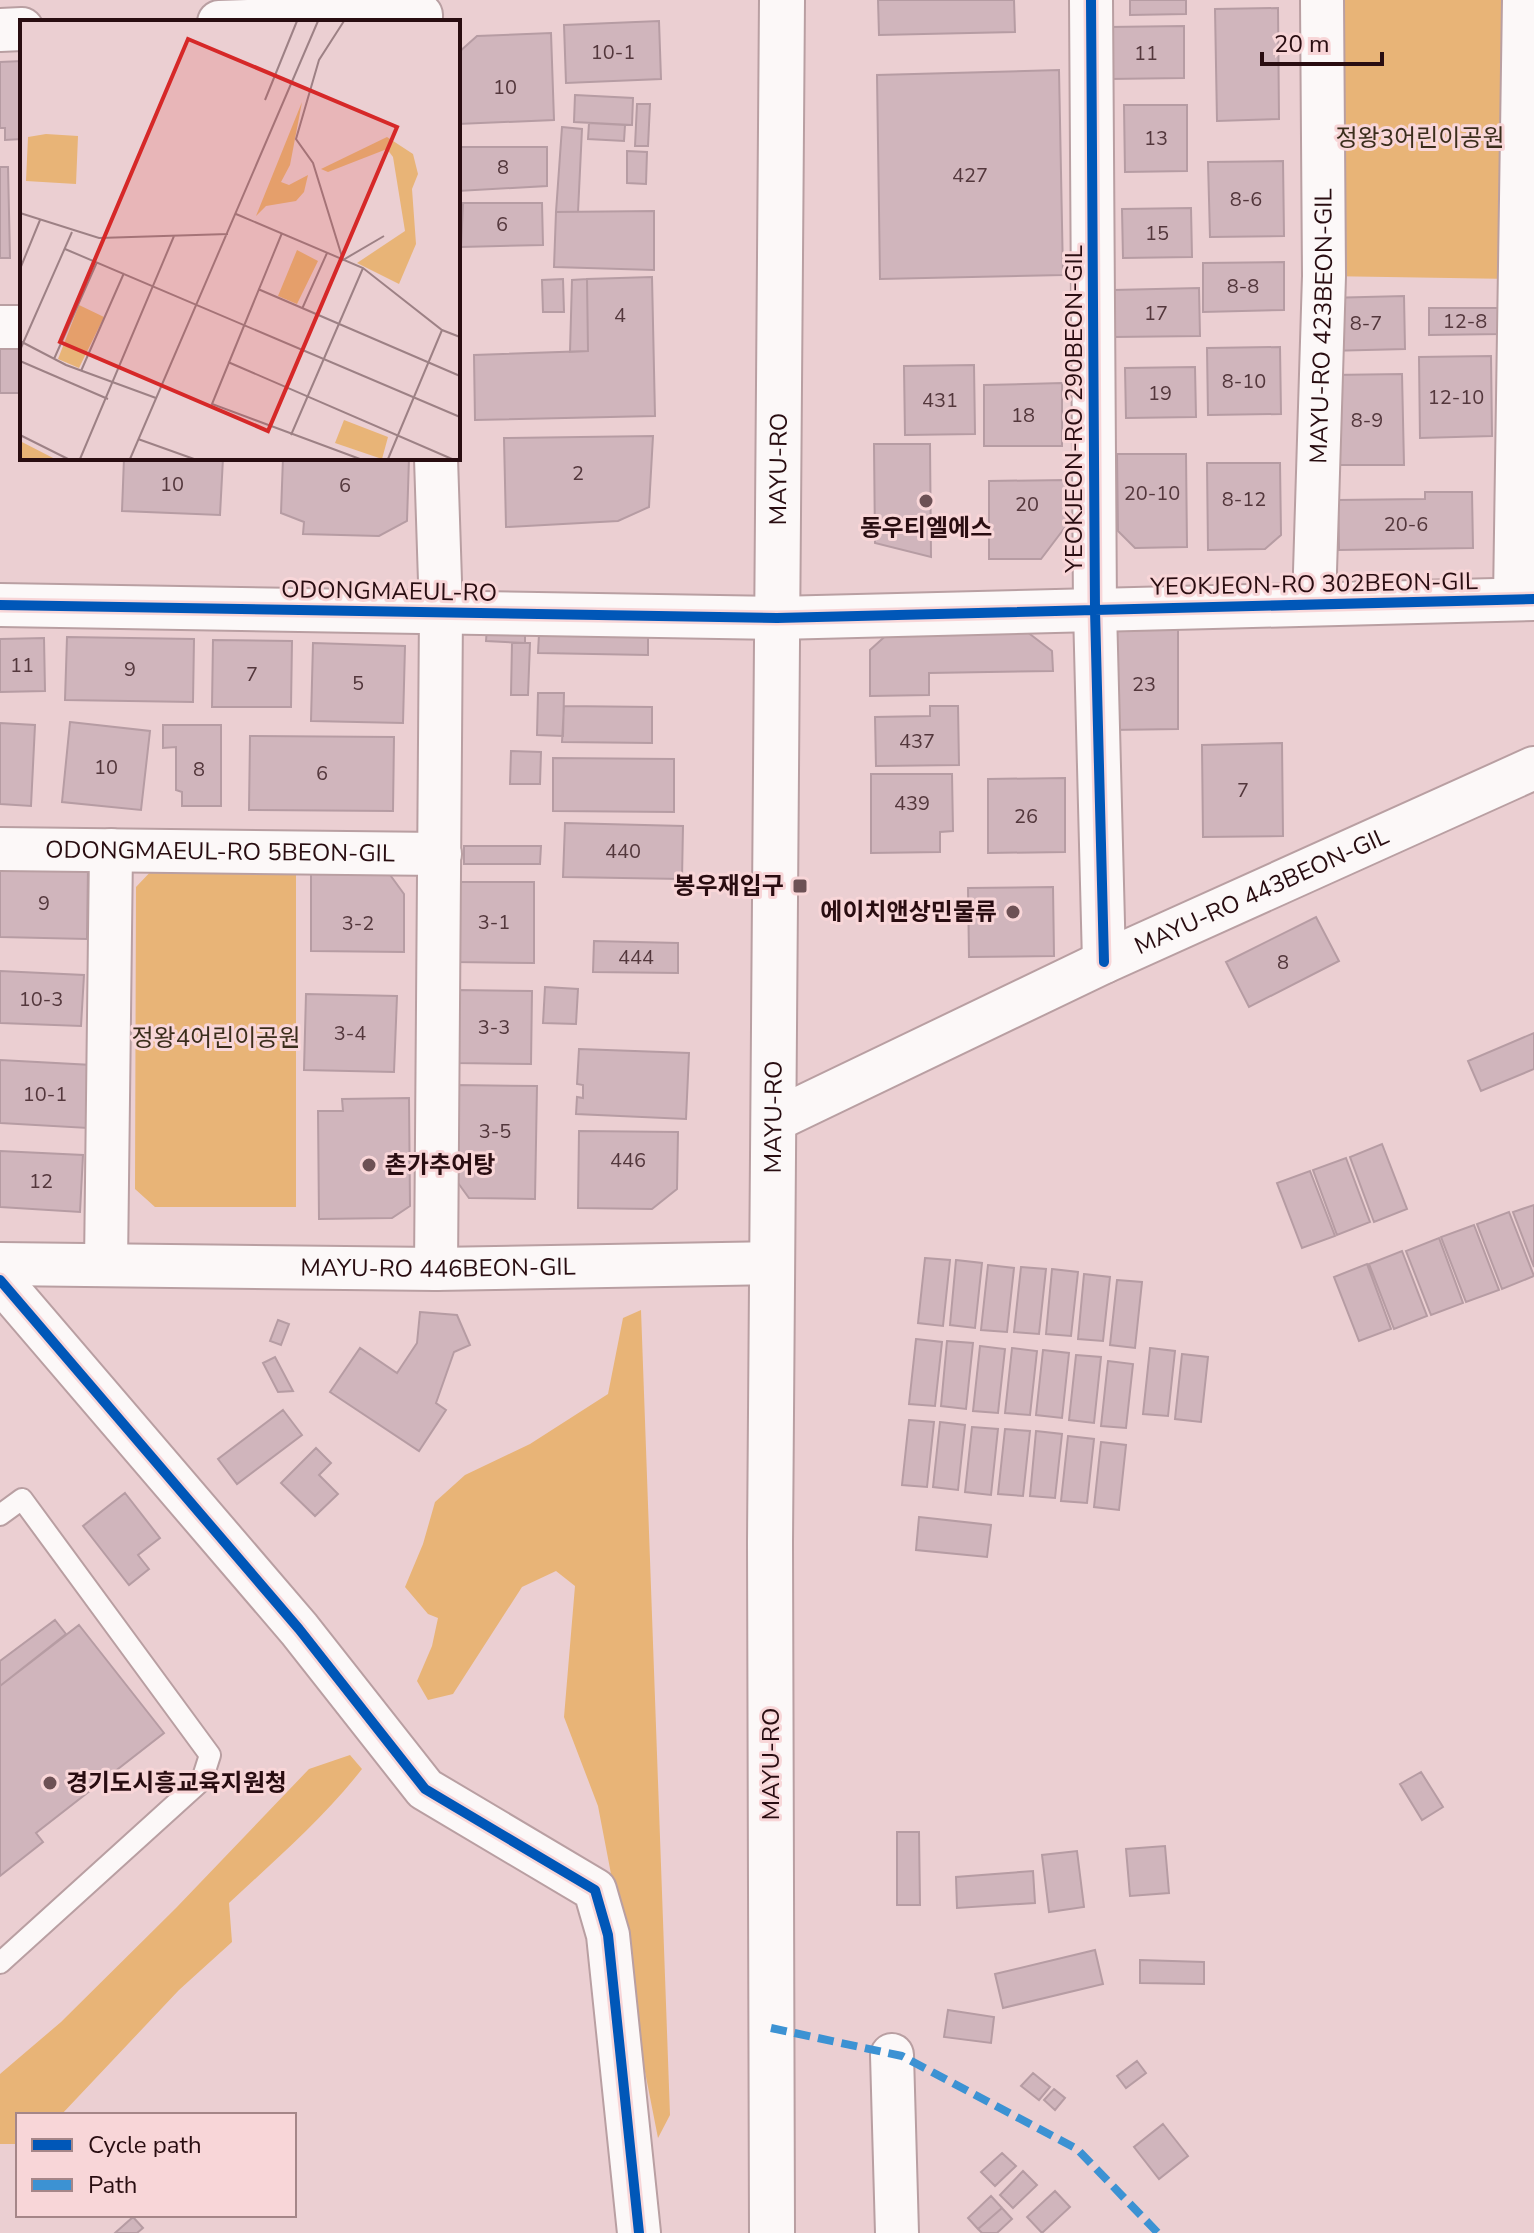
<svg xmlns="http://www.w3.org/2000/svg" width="1534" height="2233" viewBox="0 0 1534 2233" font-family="'Nunito Sans','Noto Sans KR',sans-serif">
  <rect width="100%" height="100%" fill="#ebcfd2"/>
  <path fill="#e8b477" d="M1327,0H1517L1513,279L1324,276Z
    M156,866H296V1207H155L135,1189L136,887Z
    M641,1310L670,2115L658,2138L629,1990L616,1900L598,1806L564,1717L575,1586L556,1571L522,1587L453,1694L428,1700L417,1681L432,1646L438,1618L428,1614L405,1587L423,1544L435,1502L465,1475L530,1444L608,1394L623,1318Z
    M350,1755L362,1769C323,1819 275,1860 229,1903L232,1942L179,1990L61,2115H18V2144H0V2074L61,2022L176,1908L309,1769Z"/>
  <path fill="#d0b5bc" stroke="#b69ca3" stroke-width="2" d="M878,0H1014L1015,32L879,35Z
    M1130,0H1186V14L1130,15Z
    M1278,8L1279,119L1217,121L1215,9Z
    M659,21L661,79L566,83L564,25Z
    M1184,26V78L1109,79L1108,27Z
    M551,33L554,120L458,124V53L477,36Z
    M22,61V139L5,140V128H0V62Z
    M1059,70L1063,275L880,279L877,75Z
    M575,95L633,98L632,125L574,122Z
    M637,104H650L648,146H635Z
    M1124,105H1187V171L1125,172Z
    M589,123L625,125L624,141L588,139Z
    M562,127L582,129L578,212H556Z
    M458,147H547V186L458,191Z
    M627,151L647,152L646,184L627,183Z
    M1283,161L1284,236L1210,237L1208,162Z
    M0,167H8L10,258H0Z
    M463,203H542L543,245L461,247Z
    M1191,208L1192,257L1123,258L1122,209Z
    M654,211V270L554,267L556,212Z
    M1284,262V310L1203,312V263Z
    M652,277L655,416L475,420L474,355L588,351L587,279Z
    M563,279L564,312H543L542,280Z
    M587,279L588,351L570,352L572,280Z
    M1199,288L1200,336L1113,337V290Z
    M1404,296L1405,349L1327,351L1326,298Z
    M1429,308H1502V334L1429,335Z
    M0,343H22V393H0Z
    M1280,347L1281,414L1208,415L1207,348Z
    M1491,356L1492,436L1420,438L1419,357Z
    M974,365L975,434L905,435L904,366Z
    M1195,367L1196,417L1126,418L1125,368Z
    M1402,374L1404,465H1332L1331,375Z
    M1062,383V446H984V385Z
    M653,436L649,507L618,521L506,527L504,438Z
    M874,444H930L931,557L875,543Z
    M1117,454H1186L1187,547L1135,548L1118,531Z
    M124,458H223L220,515L122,511Z
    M283,458H409L407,521L379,536L303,534L304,522L281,513Z
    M1207,463H1280L1281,535L1265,549L1208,550Z
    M1065,480L1066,526L1041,559H989V481Z
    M1425,492H1472L1473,548L1339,550L1338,500L1425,499Z
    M1178,625V729L1110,730L1109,639L1122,626Z
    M487,627L525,629V643L486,641Z
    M1022,628L1052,651L1053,671L929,673V695L870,696V650L892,630Z
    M539,634L648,636V655L538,653Z
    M67,637L194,639L193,702L65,700Z
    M44,638L45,691L0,692V639Z
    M213,640L292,641L291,707H212Z
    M313,643L405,646L403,723L311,721Z
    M512,643H530L528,695H511Z
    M538,693H564L563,736L537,735Z
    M564,706L652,707V743L562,742Z
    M930,706H958L959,765L876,766L875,717L930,716Z
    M70,722L150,731L141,810L62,802Z
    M0,723L35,725L31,806L0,804Z
    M163,725H221V806H182V792L176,790V747L163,748Z
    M250,736L394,737L393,811L249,810Z
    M1282,743L1283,836L1203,837L1202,745Z
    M511,751L541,752L540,784H510Z
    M553,758L674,759V812L553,811Z
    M871,774H952L953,831L940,832V852L871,853Z
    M1065,778V852L988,853V779Z
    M565,823L683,826L682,879L563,877Z
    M464,846H541L540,864H464Z
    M0,867L88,868L87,939L0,937Z
    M311,868H385L404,894V952L311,951Z
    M455,882H534V963L455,962Z
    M1053,887L1054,956L969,957L968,888Z
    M1316,917L1339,961L1249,1007L1226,962Z
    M594,941L678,943V973L593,972Z
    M0,971L84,975L81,1026L0,1023Z
    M545,987L578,989L576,1024L543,1023Z
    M457,990L532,991L531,1064L456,1063Z
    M306,994L397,996L394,1072L304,1070Z
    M1534,1033V1069L1481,1091L1468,1061Z
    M579,1049L689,1053L686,1119L576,1114L577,1097L583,1098V1085L577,1084Z
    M0,1060L92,1065L88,1128L0,1123Z
    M455,1085L537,1086L535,1199L469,1198L453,1176Z
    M409,1098L410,1206L392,1218L319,1219L318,1111H343L342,1099Z
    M579,1131L678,1132L677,1189L652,1209L578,1208Z
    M1382,1144L1407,1209L1374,1222L1350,1157Z
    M0,1151L83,1155L80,1212L0,1207Z
    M1346,1158L1370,1222L1337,1235L1313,1170Z
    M1310,1171L1335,1236L1302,1248L1277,1183Z
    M1534,1205V1267L1513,1212Z
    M1509,1212L1534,1276L1502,1289L1477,1224Z
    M1474,1225L1499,1290L1466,1302L1441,1237Z
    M1439,1238L1463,1303L1431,1315L1406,1251Z
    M1402,1251L1427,1316L1394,1329L1369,1264Z
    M925,1258L950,1260L943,1326L918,1323Z
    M956,1260L982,1263L975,1328L950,1325Z
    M1367,1264L1391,1329L1359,1341L1334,1277Z
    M988,1265L1014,1268L1007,1332L981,1330Z
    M1021,1267L1046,1269L1039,1334L1014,1332Z
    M1052,1269L1078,1272L1071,1336L1046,1334Z
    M1084,1274L1110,1277L1103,1341L1078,1339Z
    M1117,1280L1142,1282L1135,1348L1110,1345Z
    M420,1312L457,1315L470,1345L454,1352L436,1403L446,1410L419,1451L330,1392L360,1348L397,1373L417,1343Z
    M278,1320L289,1324L281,1345L270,1341Z
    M916,1339L942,1342L935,1406L909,1404Z
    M947,1341L973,1343L966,1409L941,1406Z
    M980,1346L1005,1349L998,1413L973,1411Z
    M1012,1348L1037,1351L1030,1415L1005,1413Z
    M1150,1348L1175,1351L1168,1416L1143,1414Z
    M1043,1350L1069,1353L1062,1418L1036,1415Z
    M1182,1354L1208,1357L1201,1422L1175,1419Z
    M1076,1355L1101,1357L1094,1423L1069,1420Z
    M275,1357L293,1391L278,1392L263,1363Z
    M1108,1361L1133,1364L1126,1428L1101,1426Z
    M283,1410L302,1435L237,1484L218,1459Z
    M909,1420L934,1422L927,1487L902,1485Z
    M940,1422L965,1425L958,1490L933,1487Z
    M972,1427L998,1429L991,1495L965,1492Z
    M1005,1429L1030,1431L1023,1496L998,1494Z
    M1036,1431L1062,1434L1055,1498L1030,1496Z
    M1068,1436L1094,1439L1087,1503L1061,1501Z
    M1101,1442L1126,1445L1119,1510L1094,1507Z
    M316,1448L331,1463L319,1475L338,1494L315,1516L281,1483Z
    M125,1493L160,1538L138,1555L149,1569L129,1585L83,1526Z
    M919,1517L991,1525L987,1557L916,1550Z
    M55,1620L66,1634L0,1686V1661Z
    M79,1625L164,1733L36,1833L43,1842L0,1876V1686Z
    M1421,1772L1443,1807L1422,1820L1400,1784Z
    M897,1832H919L920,1905H897Z
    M1165,1846L1169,1893L1130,1896L1126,1849Z
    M1077,1851L1084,1907L1049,1912L1042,1855Z
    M1033,1871L1035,1903L957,1908L956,1877Z
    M1095,1950L1103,1984L1003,2008L995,1974Z
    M1140,1960L1204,1962V1984L1140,1983Z
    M948,2010L994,2017L991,2043L944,2037Z
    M1137,2061L1146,2073L1126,2088L1117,2076Z
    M1033,2073L1050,2087L1039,2100L1021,2086Z
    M1054,2089L1065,2098L1055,2110L1044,2100Z
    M1163,2124L1188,2156L1159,2179L1134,2147Z
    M1002,2153L1016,2166L995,2186L981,2172Z
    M1023,2171L1037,2185L1013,2208L1000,2195Z
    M1055,2191L1070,2207L1042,2233L1027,2217Z
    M991,2196L1002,2208L978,2229L968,2218Z
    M1002,2208L1012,2219L997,2233H982L978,2229Z
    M133,2217L143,2228L137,2233H115Z"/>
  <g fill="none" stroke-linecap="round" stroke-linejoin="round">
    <defs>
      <path id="service" d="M0,1515L22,1499L210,1755L202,1780L0,1963"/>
      <g id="minor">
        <path d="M1091,0L1095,610L1104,962"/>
        <path d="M219,22L421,15V22"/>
        <path d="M0,30L22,29"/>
        <path d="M0,327H22"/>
        <path d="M1515,599L1524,0"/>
        <path id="s1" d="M1314,604L1324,276L1322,0"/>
        <path d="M0,605L777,618L1534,599"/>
        <path id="s2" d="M0,849L440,854"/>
        <path id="s3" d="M773,1121L1104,962L1534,768"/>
        <path id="s4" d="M0,1264L436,1269L772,1263"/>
        <path d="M106,1265L111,850"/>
        <path d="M436,1269L441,612L436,458"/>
        <path d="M0,1280L299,1629L425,1789L595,1890L608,1935L639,2233"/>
        <path d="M892,2055L897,2233"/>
      </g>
      <g id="secondary">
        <path id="s5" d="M772,2233L770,1542L782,0"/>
      </g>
    </defs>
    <use href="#service" stroke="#b99fa2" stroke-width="24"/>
    <use href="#minor" stroke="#b99fa2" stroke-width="46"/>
    <use href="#secondary" stroke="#b99fa2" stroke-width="48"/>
    <use href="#service" stroke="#fcf8f8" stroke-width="20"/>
    <use href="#minor" stroke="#fcf8f8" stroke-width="42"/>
    <use href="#secondary" stroke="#fcf8f8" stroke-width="44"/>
    <path stroke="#3c92d3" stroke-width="8" stroke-dasharray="16 8" stroke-linecap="butt" d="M771,2028L902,2056L1077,2149L1158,2233"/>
    <defs>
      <path id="cycleway" d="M1091,0L1095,610L1104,962
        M0,605L777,618L1534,599
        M0,1280L299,1629L425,1789L595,1890L608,1935L639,2233"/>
    </defs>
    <use href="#cycleway" stroke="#f8d6d8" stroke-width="15"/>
    <use href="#cycleway" stroke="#0057b8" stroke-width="10"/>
  </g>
  <g fill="#6d5155" stroke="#f8d6d8" stroke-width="3">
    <circle cx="926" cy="501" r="8"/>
    <rect x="792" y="878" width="16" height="16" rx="4"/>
    <circle cx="1013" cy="912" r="8"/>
    <circle cx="369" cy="1165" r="8"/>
    <circle cx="50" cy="1783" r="8"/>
  </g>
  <g text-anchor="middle" stroke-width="6" stroke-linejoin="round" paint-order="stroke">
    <g font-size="20" fill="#53373c">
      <text x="613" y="59">10-1</text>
      <text x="1146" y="60">11</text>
      <text x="505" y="94">10</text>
      <text x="1156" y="145">13</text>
      <text x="503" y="174">8</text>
      <text x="970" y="182">427</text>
      <text x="1246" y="206">8-6</text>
      <text x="502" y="231">6</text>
      <text x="1157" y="240">15</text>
      <text x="1243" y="293">8-8</text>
      <text x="1156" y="320">17</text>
      <text x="620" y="322">4</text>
      <text x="1465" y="328">12-8</text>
      <text x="1366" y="330">8-7</text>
      <text x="1244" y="388">8-10</text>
      <text x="1160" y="400">19</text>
      <text x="1456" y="404">12-10</text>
      <text x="940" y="407">431</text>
      <text x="1023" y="422">18</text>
      <text x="1367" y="427">8-9</text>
      <text x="578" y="480">2</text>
      <text x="172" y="491">10</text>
      <text x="345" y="492">6</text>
      <text x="1152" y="500">20-10</text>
      <text x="1244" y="506">8-12</text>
      <text x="1027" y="511">20</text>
      <text x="1406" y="531">20-6</text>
      <text x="22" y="672">11</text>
      <text x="130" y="676">9</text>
      <text x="252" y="681">7</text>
      <text x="358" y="690">5</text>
      <text x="1144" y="691">23</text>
      <text x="917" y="748">437</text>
      <text x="106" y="774">10</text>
      <text x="199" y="776">8</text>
      <text x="322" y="780">6</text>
      <text x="1243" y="797">7</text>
      <text x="912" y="810">439</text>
      <text x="1026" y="823">26</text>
      <text x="623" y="858">440</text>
      <text x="44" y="910">9</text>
      <text x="494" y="929">3-1</text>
      <text x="358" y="930">3-2</text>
      <text x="636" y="964">444</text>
      <text x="1283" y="969">8</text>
      <text x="41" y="1006">10-3</text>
      <text x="494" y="1034">3-3</text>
      <text x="350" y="1040">3-4</text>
      <text x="45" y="1101">10-1</text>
      <text x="495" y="1138">3-5</text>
      <text x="628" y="1167">446</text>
      <text x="41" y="1188">12</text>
    </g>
    <g font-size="24" fill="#3a2d1b" stroke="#f8d6d8">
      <text x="1420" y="146">정왕3어린이공원</text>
      <text x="216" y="1046">정왕4어린이공원</text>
    </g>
    <g font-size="24" fill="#290d11" stroke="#f8d6d8">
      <text dy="8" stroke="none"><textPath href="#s1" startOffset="278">MAYU-RO 423BEON-GIL</textPath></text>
      <text transform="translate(1074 409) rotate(-90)" y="8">YEOKJEON-RO 290BEON-GIL</text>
      <text dy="8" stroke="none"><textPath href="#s5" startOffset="1764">MAYU-RO</textPath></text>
      <text transform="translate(1314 584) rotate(-1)" y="8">YEOKJEON-RO 302BEON-GIL</text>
      <text transform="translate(389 591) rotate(1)" y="8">ODONGMAEUL-RO</text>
      <text dy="8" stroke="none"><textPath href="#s2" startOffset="220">ODONGMAEUL-RO 5BEON-GIL</textPath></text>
      <text dy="8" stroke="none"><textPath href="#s3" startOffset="540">MAYU-RO 443BEON-GIL</textPath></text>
      <text dy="8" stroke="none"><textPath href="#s5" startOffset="1116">MAYU-RO</textPath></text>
      <text dy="8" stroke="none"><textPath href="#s4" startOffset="438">MAYU-RO 446BEON-GIL</textPath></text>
      <text transform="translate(771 1764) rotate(-90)" y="8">MAYU-RO</text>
    </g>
    <g font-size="24" font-weight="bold" fill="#290d11" stroke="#f8d6d8" text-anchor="end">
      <text x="926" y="536" text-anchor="middle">동우티엘에스</text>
      <text x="784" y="894">봉우재입구</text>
      <text x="997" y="920">에이치앤상민물류</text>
      <text x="385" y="1173" text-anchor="start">촌가추어탕</text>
      <text x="66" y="1791" text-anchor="start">경기도시흥교육지원청</text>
    </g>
  </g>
  <g transform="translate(20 20)">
    <rect width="440" height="440" fill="#ebcfd2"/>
    <path d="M282,82L270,145L261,162L269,165L288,155L284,172L276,181L246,186L236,196ZM26,114L58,116L56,164L6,161L8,117ZM367,117L393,134L398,154L392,169L396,224L379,264L337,243L385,211L373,137L367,129L308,152L301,149ZM277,230L298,241L277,284L258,276ZM59,285L84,297L59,348L38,339ZM324,400L368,417L362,439L315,423ZM0,421L35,439H0Z" fill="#e8b477"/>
    <path fill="none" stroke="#9d8185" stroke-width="2" d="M324,1L299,40L276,119L293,143L323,240L364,216M245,80L277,1M0,193L79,218L208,214M216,194L343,248L422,310L440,317M262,213L192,384L340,439M45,229L440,397M0,249L20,200M238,269L440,356M282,289L307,233M0,321L46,345L136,378M0,330L52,212M34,339L77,242M0,341L88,379M208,342L432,439M61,351L104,253M0,415L48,439M271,415L343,248M118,419L174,439M60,439L154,216M110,439L298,1M368,439L422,310"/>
    <path fill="#d62828" fill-opacity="0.15" stroke="#d62828" stroke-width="4" d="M168,19L377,107L248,411L40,322Z"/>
    <rect width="440" height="440" fill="none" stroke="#290d11" stroke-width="4"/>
  </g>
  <rect x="16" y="2113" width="280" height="104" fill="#f8d6d8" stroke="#a58688" stroke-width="2"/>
  <rect x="32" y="2139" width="40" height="12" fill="#0057b8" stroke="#a58688" stroke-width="2"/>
  <text x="88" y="2153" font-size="24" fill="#290d11">Cycle path</text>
  <rect x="32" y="2179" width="40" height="12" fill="#3c92d3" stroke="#a58688" stroke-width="2"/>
  <text x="88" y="2193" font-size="24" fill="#290d11">Path</text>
  <path d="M1262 52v12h120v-12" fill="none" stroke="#290d11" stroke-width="4"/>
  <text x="1274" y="52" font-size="24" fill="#290d11" stroke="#f8d6d8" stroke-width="6" paint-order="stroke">20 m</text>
</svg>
